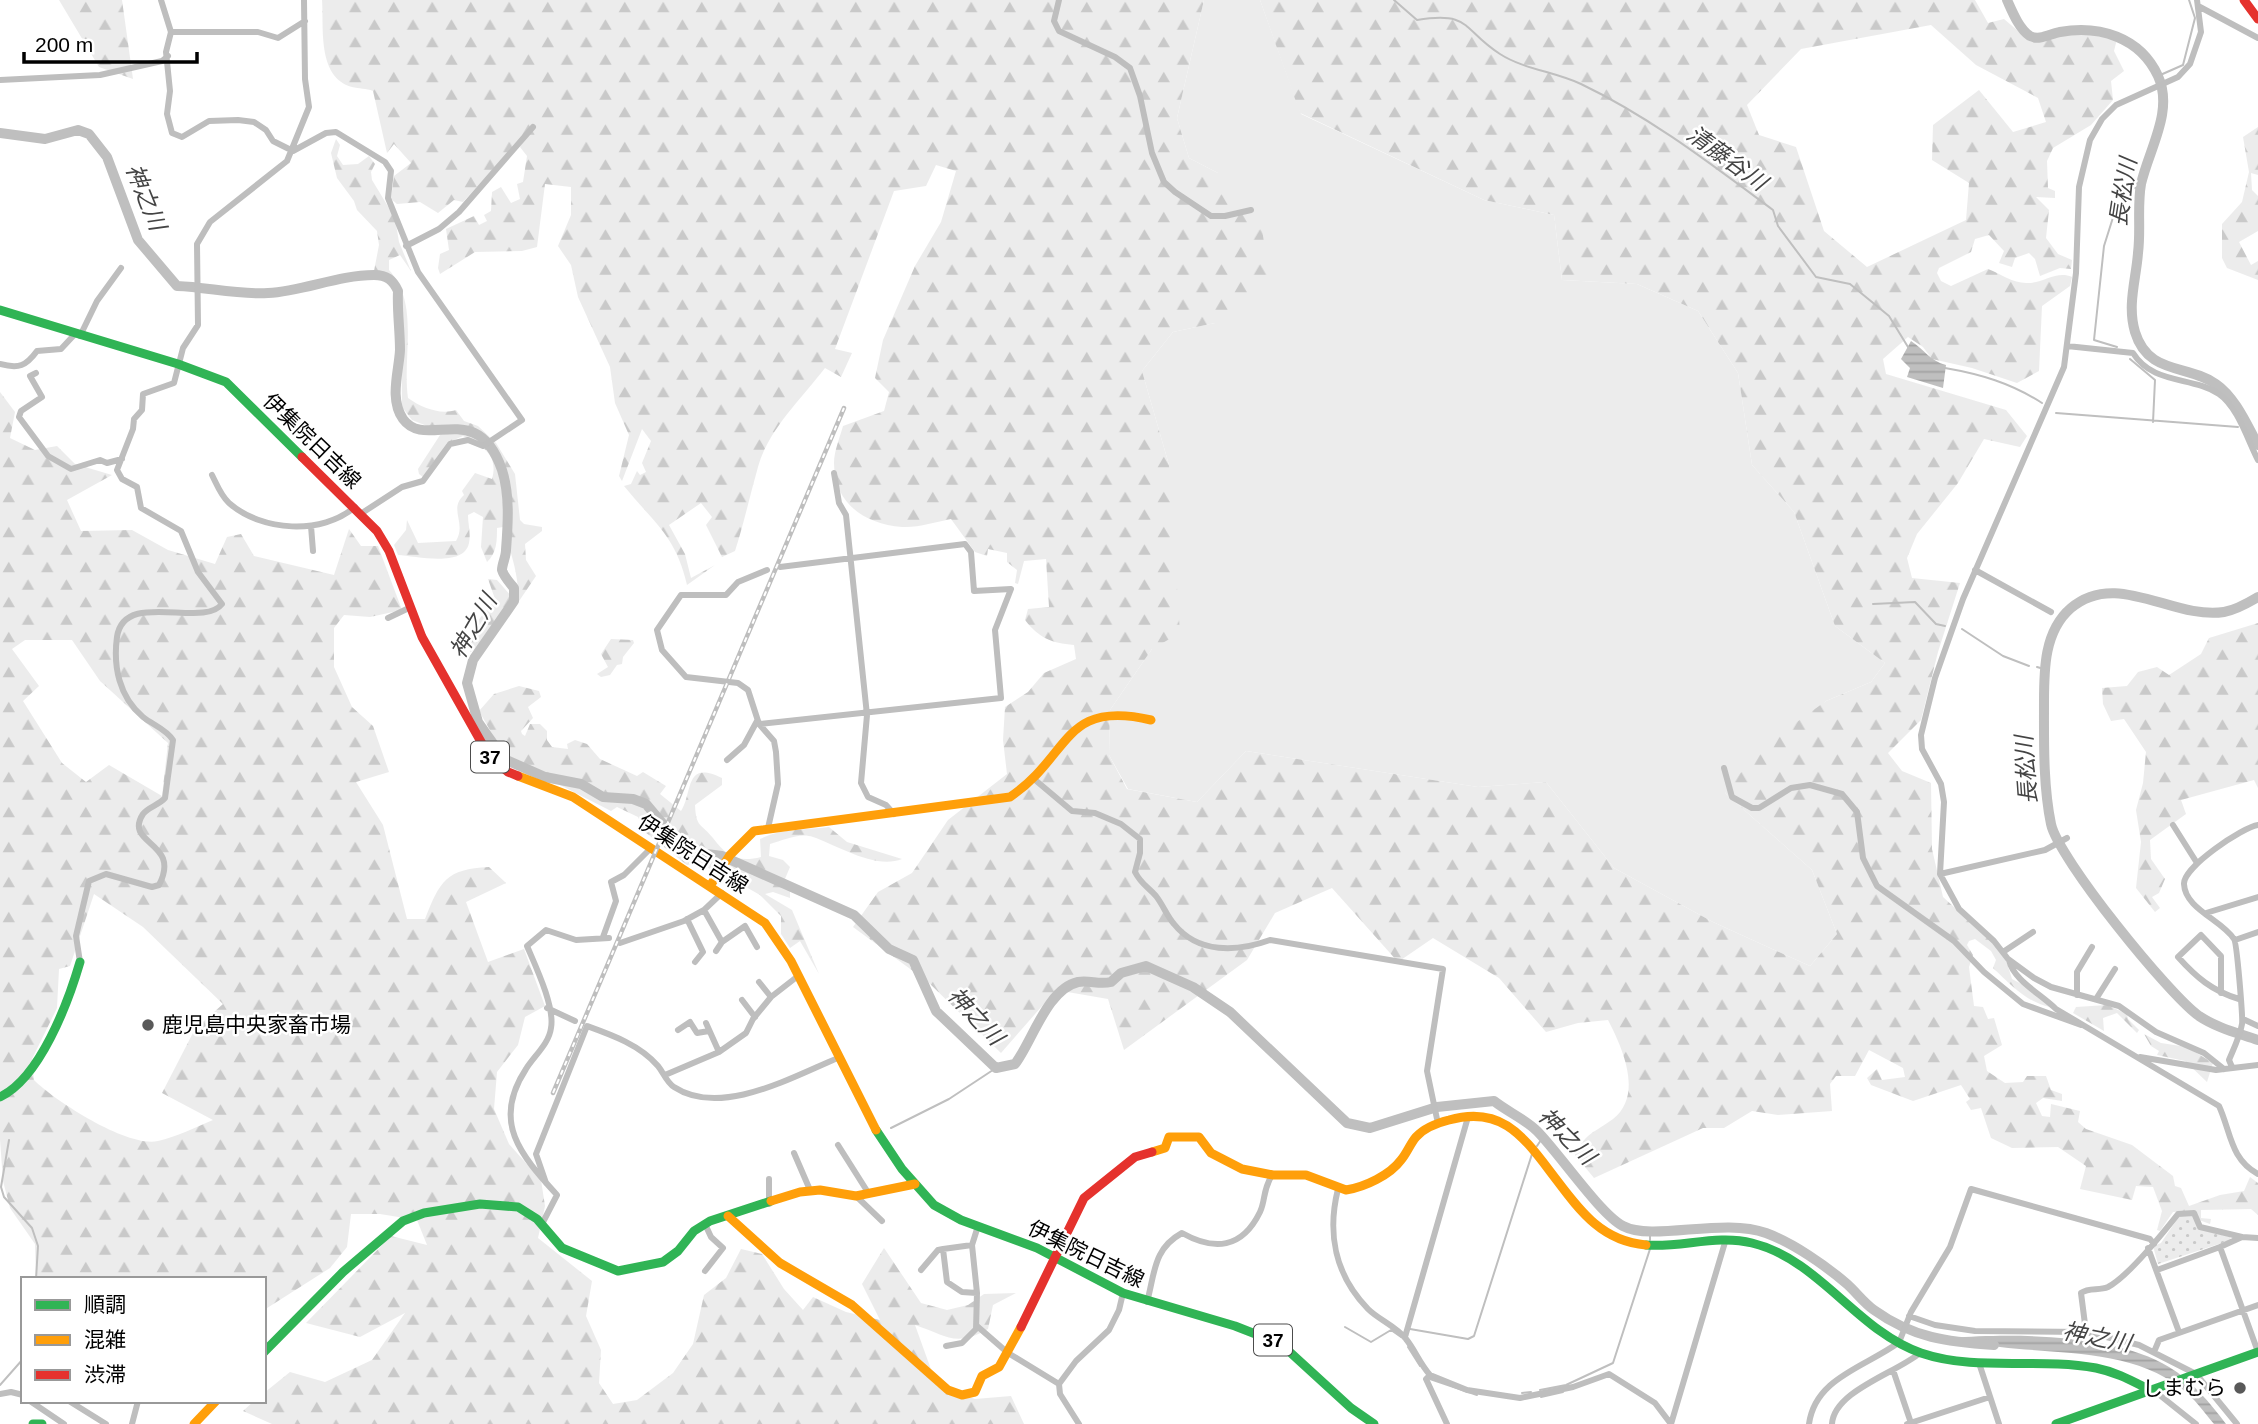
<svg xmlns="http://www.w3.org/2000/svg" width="2258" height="1424" viewBox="0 0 2258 1424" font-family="Arial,'Noto Sans JP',sans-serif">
  <defs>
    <pattern id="forest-firs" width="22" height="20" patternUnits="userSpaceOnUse" patternTransform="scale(1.75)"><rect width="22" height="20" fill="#ececec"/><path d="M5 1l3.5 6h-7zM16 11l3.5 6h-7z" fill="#c9c9c9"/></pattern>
    <pattern id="park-dots" width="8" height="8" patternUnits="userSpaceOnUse" patternTransform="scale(1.75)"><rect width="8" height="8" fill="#ececec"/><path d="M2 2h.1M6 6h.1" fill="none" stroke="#c9c9c9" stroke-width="1.8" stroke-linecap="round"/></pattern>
    <pattern id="water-rules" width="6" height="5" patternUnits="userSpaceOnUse" patternTransform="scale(1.75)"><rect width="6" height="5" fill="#bfbfbf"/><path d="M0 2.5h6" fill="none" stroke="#a2a2a2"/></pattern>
  </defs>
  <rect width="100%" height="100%" fill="#fff"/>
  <path fill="#ececec" d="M1204,0H1260L1301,114L1484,200L1554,215L1562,280L1637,284L1698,311L1738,373L1752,465L1794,512L1835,626L1885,663L1871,682L1826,701L1725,793L1812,870L1837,934L1810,966L1713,922L1614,868L1546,782L1478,787L1246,751L1197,802L1128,789L1109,755L1110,710L1152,649L1169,465L1142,371L1173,332L1215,323L1218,173L1189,158L1177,118Z"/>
  <path fill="url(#forest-firs)" fill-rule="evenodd" d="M59,0H122L133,79L99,67Z
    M322,0H1204L1177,118L1189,158L1218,173L1260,216L1270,282L1215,323L1173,332L1142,371L1169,465L1180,633L1152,649L1110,710L1109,755L1127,789L1197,802L1246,751L1478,787L1546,782L1614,868L1713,922L1810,966L1837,934L1812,870L1725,793L1758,750L1826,701L1871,682L1885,663L1835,626L1794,512L1752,465L1738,373L1698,311L1637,284L1562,280L1554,215L1484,200L1300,113L1260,0H1975L1988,23L2004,19L2031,42C2066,39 2080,21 2117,39L2114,51L2124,71L2111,81L2113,100L2091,125L2053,148L2047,161L2048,188L2055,191V198L2036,197L2049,210L2046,238L2058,254L2072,260L2071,269L2060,268L2040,276L2035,259L2029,253L2015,258L2012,267L1999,263L2004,251L1989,235L1975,239L1971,252L1939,268L1937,273L1941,281L1951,286L1988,269C2001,274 2013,283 2026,283C2043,284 2056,270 2072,277L2070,286L2042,306L2039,371L2017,383L1972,368L1932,359L1923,347L1908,337L1883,359L1886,374L2006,410L2027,436L2020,447L1984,439L1958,483L1917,534L1907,558L1912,578L1960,583L1938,652L1921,720L1888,753L1902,771L1931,783L1932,849L1943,897L1996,945L2006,960L2012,979L2035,991L2050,1007C2026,1002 2010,984 1993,968L1996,960L1991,951L1975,939L1969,941L1967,945L1973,955L1969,967L1974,1006L1983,1007L1988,1019L1994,1018L2002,1045L1984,1056L1987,1071L2005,1083L2023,1082L2027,1076H2046L2051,1090L2062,1094V1101L2043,1098L2036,1103L2042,1116L2050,1117L2051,1104L2080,1111L2078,1122L2086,1129L2132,1145L2173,1176L2175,1186L2181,1188L2189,1206L2220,1195L2244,1191L2250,1177L2258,1183V1215L2251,1209L2201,1210V1218L2211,1219L2210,1224L2199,1220L2194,1211L2173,1212L2160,1231L2157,1230L2162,1211L2153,1187L2136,1186L2132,1200L2080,1189L2086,1166L2058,1147L2012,1148L1991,1138L1981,1108L1971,1110L1966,1102L1970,1099L1961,1085L1913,1101L1871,1085L1867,1078L1877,1069L1882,1080L1905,1077L1903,1068L1869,1050L1855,1076H1836L1830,1084L1832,1111L1778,1115L1752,1111L1724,1128H1703L1594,1178L1575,1155C1587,1131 1593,1134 1613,1119C1644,1095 1622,1047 1608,1020L1578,1023L1546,1032L1499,978L1433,938L1398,962L1332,888L1275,913L1247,960L1124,1050L1108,999L1056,990L1001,1053L928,982L853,927L878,892L912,873L948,820L1007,774L1003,740L1005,707L1028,692L1044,673L1076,659L1074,645C1051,643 1039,638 1025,620L1028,609L1049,607L1046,559L1024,561L1018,584L1015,583L1017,570L1007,562V553L988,549L987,556L975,552L951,519C935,522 918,528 902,527C864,524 834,503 834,463C834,451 840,437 843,426L884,411L889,392L875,378L883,340L915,266L941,222L956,171L936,165L926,186L894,191L835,349L852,353L841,377L825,368C802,398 768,430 758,467C750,495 744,523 735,551L722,557L706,525L712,517L701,503L669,525L685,554L691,578L715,565L687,585C676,536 654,523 624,486L631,484L637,471L640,475L646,472L642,463L651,441L642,429L622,481L619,476L629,435L615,403L610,367L578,297L571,265L558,246L571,215V187L545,184L537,247L522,251L475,252L440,274L438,268L440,254L449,250L446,229L474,216L479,225L487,221L484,215L491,211L492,192L501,187L511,203L520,199L517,184L523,182L527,156L520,147L533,126L463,202L454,200L438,213L420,202L397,204L391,199L394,176L411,163L394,144L387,153L373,91C366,88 359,89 352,87C317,77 324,28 322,0ZM1931,25L1976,65L2038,98L2046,122L2013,132L1979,90L1933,125L1932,160L1969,183L1966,220L1867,267L1824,231L1796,147L1759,135L1747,105L1801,49Z
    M2258,127V175L2251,173L2252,190L2258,196V231L2239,242L2251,265L2258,261V280L2227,268L2222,258V224L2242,202L2249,172L2243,137Z
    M336,139L340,145L337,156L343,165L358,164L369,156L375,164L371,172L372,180L395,218L399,242L411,271L400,255L389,260V270C420,304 402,356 408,398C422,408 440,415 456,410L464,421L478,426L496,443L515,474L520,520L524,524L542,527V531L525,544L526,560L536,576L511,613L495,626L479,648L470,652L473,627L495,599L488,579L497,580L512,597L518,590C517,569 509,547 503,527L497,528C497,540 497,553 487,562L481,547L483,517L474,512L468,515C468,524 471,534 469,543C464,568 416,556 398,555L394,545L406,530L407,520L418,543L456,541C467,523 448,509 464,495L462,491L475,473L492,479C499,454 482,446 463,436L447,443L423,477L419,474L418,469L442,432L412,420L402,407L401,295C396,279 391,274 374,271L379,245L377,231L357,210L354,201L337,178L331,153Z
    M0,392L15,412L10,438L35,450L57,446L75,464L112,475L67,500L81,531L132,530L168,550L215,564L227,537L241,534L254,556L334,575L349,529L361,546H378L402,610L370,617L344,615L334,628V667L352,707L373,726L389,772L356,782L383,825L407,919H425C440,881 446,869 489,867L506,883L466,902L488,962L524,949L545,1006L525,1017L518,1045L497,1072L494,1109L509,1144L541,1180L545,1206L538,1238L592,1281L586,1316L601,1350L599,1383L613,1404L637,1400L673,1373L693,1344L704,1295L726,1278L741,1249L762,1254L784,1289L803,1310L813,1297L846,1312L880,1320L862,1284L884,1248L921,1303L947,1310L968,1305L984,1294L1016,1293L993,1305L988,1329C955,1348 946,1335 915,1325L937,1386L975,1399L1011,1396L1024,1424H272L243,1411L254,1401H264V1393L290,1372L325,1382L372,1360L405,1313L360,1337L306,1323L391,1236L427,1245L417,1220L380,1214H351L347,1247L330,1268L264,1310V1279H36L35,1244L10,1208L3,1181L0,1140ZM25,640H72L100,681L168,743L162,796L109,765L86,782L62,763L23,701L39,686L12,649ZM94,894L143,927L223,1004L195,1029L162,1093L213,1120C196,1127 176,1137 158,1141C128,1148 55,1101 34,1080L32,1059L57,1008L59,969L70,966Z
    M2258,623V788L2254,780L2181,800L2186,814L2150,840L2151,859L2165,879L2159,893L2152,897L2160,908L2155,912L2136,888L2141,842L2136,810L2143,783L2146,752L2124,719L2111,721L2103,704L2102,688L2127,686L2138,672L2157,667L2169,675L2201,654L2209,638Z
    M611,639L633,640L634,643L623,657L622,664L617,665L610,675L601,677L597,674L608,667L601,654Z
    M519,686L539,691L541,697L528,707L533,718L521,731L522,734L525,736L530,724H540L547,731V740L552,747L568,749L567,744L575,740L587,744L600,759L637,776L643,772L666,786L660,794L681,811C693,793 684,759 722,778V785L695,805C696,828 701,823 713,838C726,856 738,863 761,857L760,839C782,828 806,830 829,827L847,842L902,859C875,870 837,845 813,837C801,832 783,840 770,844L769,856L783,860L790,867L782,886L790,890V898L773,892L765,894L792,910L819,974L800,941L790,948L781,934V916L760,895L739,883L734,885C719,874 706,862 687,865L645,832L638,817L617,807L611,811L513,761L502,751L479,711L494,694Z
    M2107,1005L2127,1014L2128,1019L2139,1030L2137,1033L2117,1013L2103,1018L2104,1031L2073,1013L2076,1007Z
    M2144,1034L2161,1043L2187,1047L2213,1063L2207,1082L2185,1061L2157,1055L2159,1051L2151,1046Z"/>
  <path fill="url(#park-dots)" d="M2180,1215H2193L2198,1229L2230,1237L2231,1240L2158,1264L2153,1246L2161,1243Z"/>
  <path fill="url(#water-rules)" d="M1911,341C1925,350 1930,361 1946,365L1943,388L1907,377L1910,368L1901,359Z
    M1952,1338C2014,1333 2116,1334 2169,1367C2191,1380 2211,1404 2226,1424H2214C2204,1412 2194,1398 2181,1388C2132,1349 2058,1354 2000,1347C1984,1345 1968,1341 1952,1338Z"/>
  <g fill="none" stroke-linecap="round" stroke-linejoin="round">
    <path stroke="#bfbfbf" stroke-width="2" d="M1394,0L1417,20C1472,11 1462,30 1500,54C1523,69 1556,72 1581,84C1650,117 1711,164 1773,210L1778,226L1816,277L1850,284L1889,316L1908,347
      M2158,76L2183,65L2195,18L2189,0
      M2118,199L2124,190L2140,187
      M2116,208L2104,246L2094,340L2117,347
      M2130,359L2155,380L2153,422
      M1945,368C1980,374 2011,383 2042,403
      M2056,413L2238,427
      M1873,604L1915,602L1936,624L1945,626
      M1962,629L2003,656L2029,666
      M2037,667L2044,669
      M891,1128L949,1099L996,1068
      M9,1140L1,1187L4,1197L32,1228L38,1246L36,1279
      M1537,1146L1543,1137
      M1650,1230V1240
      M1345,1327L1371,1342L1391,1330L1401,1337
      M1410,1329L1468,1339L1474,1336L1532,1154
      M1408,1347L1420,1366
      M1430,1379L1477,1395
      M0,1385L23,1359
      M1540,1390L1566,1385L1613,1363L1650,1249
      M1522,1393L1531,1392
      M1541,1397L1563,1392"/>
    <path stroke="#bfbfbf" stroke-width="10" d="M2007,0C2012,11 2019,29 2030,36C2039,41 2050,34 2060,32C2099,25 2140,37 2158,76C2174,111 2149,149 2141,184C2137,206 2141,230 2138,253C2136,280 2127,305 2135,332C2148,375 2187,364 2216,384C2235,397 2247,425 2258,445
      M0,133L45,139L78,130L89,134L107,157L138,240L177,286C207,287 237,295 268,293C304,291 338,275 374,275C387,275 393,280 398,291C397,311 400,330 400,350C399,371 389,399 403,419C426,451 477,397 502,470C510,495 508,524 506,550C506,557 502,564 502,570C504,577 510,583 514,588V601L473,660L467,683L478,722L504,759L545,777L581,784L603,797L633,799L646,804L678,842L691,852L722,856L854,915L889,949L913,960L936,1011L996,1068L1015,1064C1032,1042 1047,989 1078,982C1090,980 1099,985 1111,982L1121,973L1146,966L1193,987L1230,1012L1347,1123L1370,1128L1437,1107L1494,1101C1508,1112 1525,1119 1537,1131C1559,1153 1600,1214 1623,1226C1653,1242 1723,1217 1766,1233C1793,1243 1825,1265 1847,1284C1856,1292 1864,1303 1874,1310C1913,1338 1948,1342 1994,1345
      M2258,597C2248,603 2236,610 2224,612C2173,620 2117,569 2071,608C2044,631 2044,670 2044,702C2044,741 2043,785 2051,824C2058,858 2169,995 2199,1016C2217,1028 2238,1033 2258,1040"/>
    <path stroke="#bebebe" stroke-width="6" d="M161,0L171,32L166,52L170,91L167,114L172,133L182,137L209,121L238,120L254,122L266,130L273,141L293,151L326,133L336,132L385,162L391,171L388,198L418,272L522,420L483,446L468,440L450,444L423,481L402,487L362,513
      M1059,0L1054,21L1059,31L1115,57L1130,68L1140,96L1152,153L1164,182L1175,192L1211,216H1225L1251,210
      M2197,0L2201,32L2190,64L2178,77L2116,105L2102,119L2090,140L2079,187L2076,273L2064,367L1963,599L1935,678L1921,735L1922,749L1941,784L1944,802L1940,874L1959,909L1994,941L2008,959L2034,978L2051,987L2119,1006L2156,1032L2204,1053L2224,1069
      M2200,7L2258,38
      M171,32H258L278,38L305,21
      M0,80L100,75L162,61L168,56
      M406,246L439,229L459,212L533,127
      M80,336L97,301L121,268
      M2067,346L2133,353C2153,385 2192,376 2219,394C2238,407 2248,441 2258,460
      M0,364C19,369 26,366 37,351L61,349L75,334
      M36,373L30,376L42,397L21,411L19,417L48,456L71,469L100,460L107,463L122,459
      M834,473L839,503L846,515L867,715L861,783L868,797L886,805L894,814
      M212,475C217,485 221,496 229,503C262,532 322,535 355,507
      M311,526L313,551
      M767,570L738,582L726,595H681L657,630L662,650L686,677L738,683L748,690L759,724L774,741L776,752L778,784L768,828
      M1975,570L2051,612
      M388,618L409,608
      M759,724L1001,698L995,630L1011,589L974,591L971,552L965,544L780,567
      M727,760L744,745L757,721
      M1724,768L1732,797L1752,808H1759L1791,788L1810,785L1842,794L1857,812L1863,858L1877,886L1954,941L1984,972L2023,1004L2081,1025
      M1034,779L1072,811L1095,813L1121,824L1140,839V853L1135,872C1141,884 1148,887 1156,896C1163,905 1167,916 1174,924C1198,954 1237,952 1270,940L1443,969L1427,1071L1437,1119
      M2173,825L2197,863
      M1940,874L2045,850L2067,838
      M704,910L722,942L745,926L757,947
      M2206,913L2258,897
      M687,919L703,952L695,962
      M603,937L616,901L611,882L624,875L650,849
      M2235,940L2258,932
      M620,943L684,921L704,910L722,893
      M716,951L722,942
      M2003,952L2033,932
      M2009,960C2013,980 2041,994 2056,1009L2219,1106C2231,1132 2230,1159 2258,1174
      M80,962L76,936L89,881L106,874L152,887L159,885C182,841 123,845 143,814C148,807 159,805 165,798L173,740C166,729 153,725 143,717C119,697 113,666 117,637C124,589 203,629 222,604L198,572L181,531L141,508L137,487L122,479L117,470L133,429L134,419L142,410L143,394L174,383L183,348L198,325L197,244L210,222L287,161L309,107L305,79L304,0
      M759,982L771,997
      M2221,993V956L2201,935L2178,957C2196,977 2212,991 2239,999
      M2077,995V972L2092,947
      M2096,999L2115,969
      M742,1000L755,1017
      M547,1008L575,1021
      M2243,1019L2258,1026
      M706,1023L719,1052
      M678,1030L690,1022L697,1033L709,1031
      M2140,1057L2216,1070L2258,1065
      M2232,1067L2229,1060C2234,1048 2240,1036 2242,1024C2243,1019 2237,943 2234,939C2222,920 2185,909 2184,884C2183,867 2243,827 2258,825
      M665,1075L719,1052L746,1033L753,1019L771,997L798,976
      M838,1145L869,1194
      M794,1153L810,1190
      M546,1183L536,1154L587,1026C612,1035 640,1045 658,1066C663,1072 667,1083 674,1087C721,1118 794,1076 838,1058
      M1338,1189C1327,1233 1335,1275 1368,1309C1379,1320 1396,1326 1406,1339C1415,1350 1420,1364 1430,1375L1426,1379L1447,1424
      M856,1196L882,1221
      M769,1204V1179
      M542,1224L557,1195C521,1155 491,1122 526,1069C534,1056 549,1044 551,1028C555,1007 536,967 527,946L546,930L576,940L609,938
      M972,1245L977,1293L962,1292L947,1282L943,1249L972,1245L978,1226
      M2220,1247L2242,1237L2258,1238
      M2148,1248L2179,1332
      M921,1270L938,1250L943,1249
      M2157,1270L2220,1247L2258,1352
      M705,1271L723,1248L711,1237L705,1224
      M1147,1302C1155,1273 1153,1249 1182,1233C1214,1251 1242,1249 1260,1212C1266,1199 1262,1192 1272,1175
      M1909,1316L1935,1325L1975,1331L2086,1332L2139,1345L2196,1374L2237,1424
      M977,1326L1008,1353L1059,1384
      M2086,1332L2081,1293C2089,1287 2099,1291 2108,1287C2129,1276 2163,1233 2178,1214L2194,1213L2200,1227L2242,1237
      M1405,1337L1468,1117
      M1900,1340L1911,1312L1950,1247L1971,1189L2150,1239L2154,1244
      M946,1346L962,1343L976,1329L977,1293
      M2154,1352L2159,1340L2258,1305
      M1979,1363L1999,1424
      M1893,1370L1911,1423
      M1430,1375L1467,1390L1520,1398L1573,1387L1609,1374L1655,1403L1671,1424
      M2152,1389L2196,1424
      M0,1394L11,1392L23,1395
      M30,1401L64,1424
      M69,1401L106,1424
      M132,1424L138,1401
      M1079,1424L1060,1394L1059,1384L1076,1361L1109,1330L1119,1310L1123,1293
      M1671,1424L1726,1239
      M1809,1424C1815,1378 1865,1367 1898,1343
      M1832,1424C1834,1391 1896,1373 1920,1353
      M1907,1424L1990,1397"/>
    <path stroke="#30b455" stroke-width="9" d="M0,310L178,364L226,382L302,457
      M0,1097C40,1078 68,1003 80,962
      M876,1130L902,1169L934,1205L961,1220L1037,1248L1123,1293L1235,1326L1281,1344L1351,1408L1374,1424
      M1646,1245C1681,1248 1717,1234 1752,1243C1819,1259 1857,1331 1921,1353C1977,1372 2038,1357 2096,1368C2116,1372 2132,1381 2150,1390
      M264,1352L343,1272L403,1221L424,1213L480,1204L518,1207L537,1219L562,1248L618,1271L663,1262L678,1251L694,1231L710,1221L771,1201
      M33,1424H42
      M2056,1424L2258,1352"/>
    <path stroke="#ff9f0a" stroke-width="9" d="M518,776L573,797L765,923L791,961L876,1130
      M710,886L730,855L754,831L1010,797C1071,756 1062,699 1151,720
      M1152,1152L1165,1148L1169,1137H1199L1211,1153L1242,1169L1273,1175H1306L1346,1190C1365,1187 1390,1175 1401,1160C1407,1153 1410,1144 1416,1137C1424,1128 1437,1123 1449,1120C1499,1106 1521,1133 1549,1170C1576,1205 1598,1241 1646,1245
      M771,1201L800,1192L820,1190L856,1196L915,1184
      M728,1216L780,1263L852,1305L948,1390L962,1395L975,1392L982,1376L999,1367L1021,1327
      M194,1424L216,1401"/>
    <path stroke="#e5322d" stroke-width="9" d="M2244,0L2258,19
      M302,457L377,531L389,551L422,637L489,756L508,772L518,776
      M1021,1327L1084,1198L1135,1157L1152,1152"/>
    <defs>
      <path id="rail" d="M553,1093L844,408"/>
    </defs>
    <use href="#rail" stroke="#bebebe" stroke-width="4.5"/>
    <use href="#rail" stroke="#fff" stroke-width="2" stroke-dasharray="5" stroke-linecap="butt"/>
  </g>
  <g fill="#595959" stroke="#fff" stroke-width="2.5">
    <circle cx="148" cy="1025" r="7"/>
    <circle cx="2240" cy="1388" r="7"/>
  </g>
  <g text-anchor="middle" stroke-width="5" stroke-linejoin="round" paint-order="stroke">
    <g fill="#fff" stroke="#4c4c4c" stroke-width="2">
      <rect x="471" y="741.5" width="38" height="31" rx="5"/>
      <rect x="1254" y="1324.5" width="38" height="31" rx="5"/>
    </g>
    <g font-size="19" font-weight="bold" fill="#000">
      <text x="490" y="764">37</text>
      <text x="1273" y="1347">37</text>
    </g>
    <g font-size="21" fill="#000" stroke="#fff">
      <text transform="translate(312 441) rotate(44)" y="7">伊集院日吉線</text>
      <text transform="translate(693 854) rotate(33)" y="7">伊集院日吉線</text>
      <text transform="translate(1086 1254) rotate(26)" y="7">伊集院日吉線</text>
    </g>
    <g font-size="21" fill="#000" stroke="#fff" text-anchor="start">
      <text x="162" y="1032">鹿児島中央家畜市場</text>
      <text x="2226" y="1395" text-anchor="end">しまむら</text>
    </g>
    <g font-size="23" font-style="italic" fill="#444" stroke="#fff">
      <text transform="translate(1727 158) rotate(36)" y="8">清藤谷川</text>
      <text transform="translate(2123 192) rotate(-81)" y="8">長松川</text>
      <text transform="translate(146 197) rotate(68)" y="8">神之川</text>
      <text transform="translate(473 626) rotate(-60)" y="8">神之川</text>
      <text transform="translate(2026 770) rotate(-94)" y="8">長松川</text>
      <text transform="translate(976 1016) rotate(47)" y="8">神之川</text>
      <text transform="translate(1567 1136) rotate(45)" y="8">神之川</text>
      <text transform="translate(2097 1337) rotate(11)" y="8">神之川</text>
    </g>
  </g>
  <rect x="21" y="1277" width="245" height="126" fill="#ffffff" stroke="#999999" stroke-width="2"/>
  <rect x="35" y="1300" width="35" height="10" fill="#30b455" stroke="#999999" stroke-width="2"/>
  <text x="84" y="1312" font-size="21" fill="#000000">順調</text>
  <rect x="35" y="1335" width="35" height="10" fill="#ff9f0a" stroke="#999999" stroke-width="2"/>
  <text x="84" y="1347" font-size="21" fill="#000000">混雑</text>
  <rect x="35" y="1370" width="35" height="10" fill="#e5322d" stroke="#999999" stroke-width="2"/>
  <text x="84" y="1382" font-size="21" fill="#000000">渋滞</text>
  <path d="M24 52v10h173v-10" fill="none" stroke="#000000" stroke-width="3.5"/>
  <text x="35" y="52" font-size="21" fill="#000000" stroke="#ffffff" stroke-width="5" paint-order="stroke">200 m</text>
</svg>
